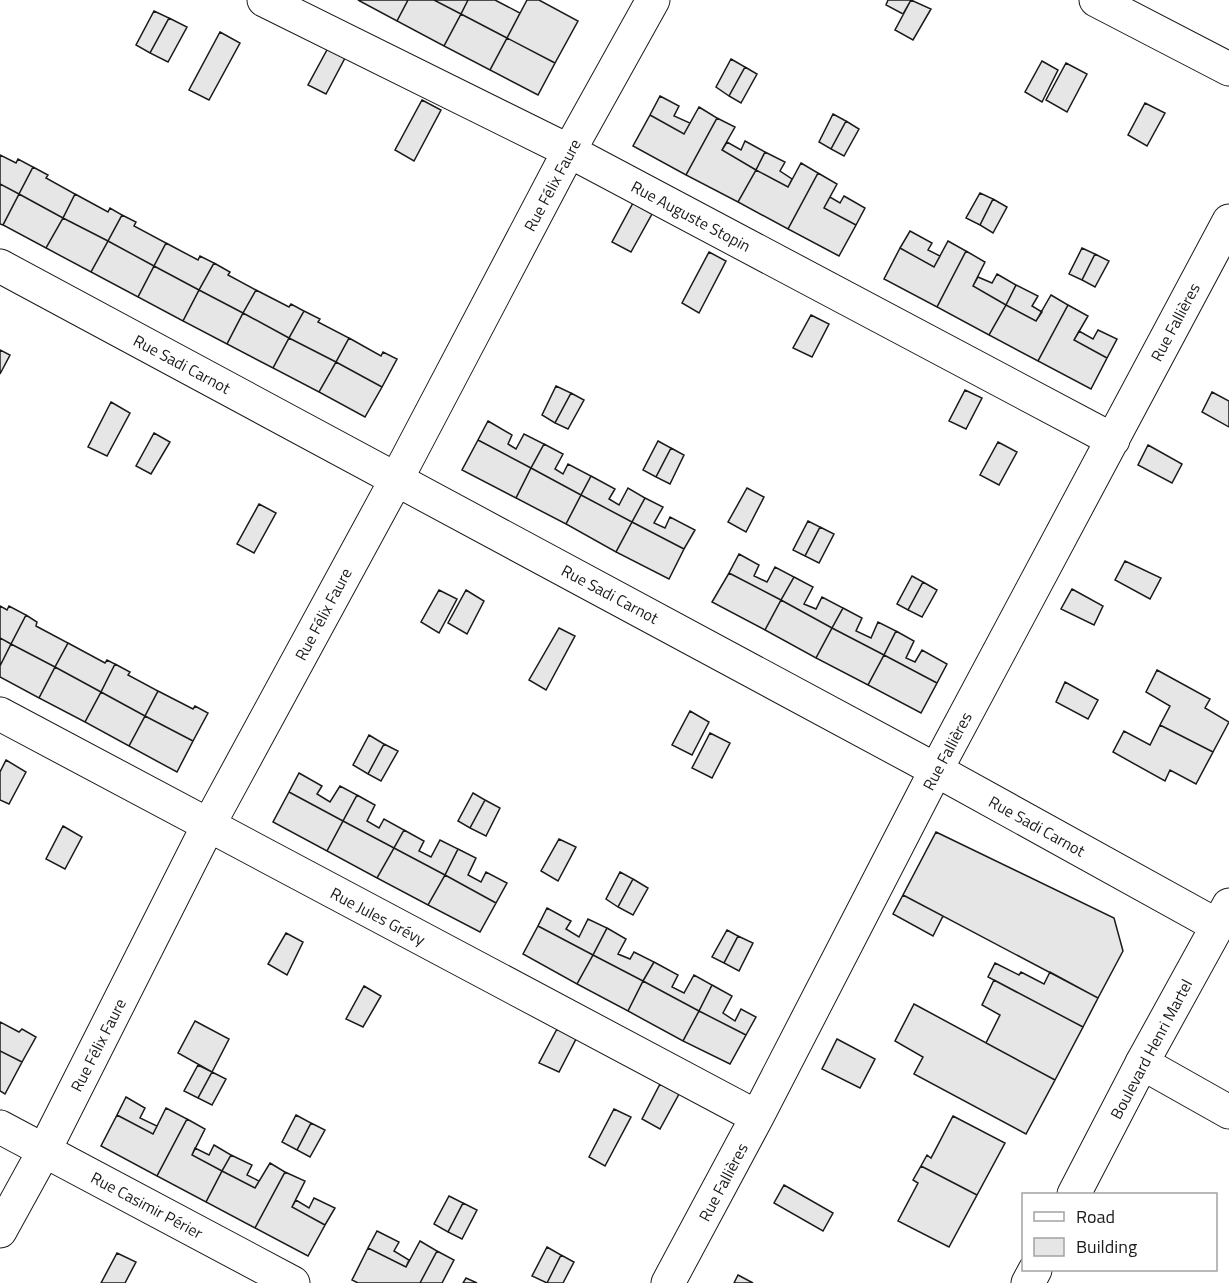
<svg xmlns="http://www.w3.org/2000/svg" width="1229" height="1283" viewBox="0 0 1229 1283" font-family="'Titillium Web',sans-serif">
  <rect width="100%" height="100%" fill="#fff"/>
  <path fill="#e6e6e6" stroke="#1a1a1a" stroke-width="1.5" d="M358,0H408L397,21Z
    M408,0H434L461,14L444,46L397,21Z
    M434,0H468L461,14Z
    M468,0H495L520,13L507,38L461,14Z
    M527,0H539L578,21L555,63L507,38Z
    M888,0H911L903,14L886,5Z
    M911,0L931,9L913,40L895,30Z
    M154,11L169,18L150,53L136,45Z
    M461,14L507,38L490,70L444,46Z
    M169,18L187,27L168,62L150,53Z
    M220,32L240,43L209,100L189,90Z
    M507,38L555,63L538,95L490,70Z
    M328,48L345,58L326,94L308,85Z
    M731,59L745,67L729,96L716,87Z
    M1042,61L1058,70L1042,102L1025,92Z
    M1066,63L1087,74L1067,112L1046,100Z
    M745,67L757,74L741,103L729,96Z
    M660,96L679,106L674,116L690,123L684,134L650,115Z
    M422,100L441,110L414,161L395,150Z
    M1145,103L1165,113L1147,146L1128,135Z
    M699,107L717,118L686,175L633,146L650,115L684,134Z
    M833,114L846,121L831,149L819,142Z
    M717,118L735,127L722,150L756,170L738,202L686,175Z
    M846,121L859,129L844,156L831,149Z
    M745,141L765,152L756,170L722,150L727,142L741,150Z
    M765,152L785,162L780,171L792,179L788,187L756,170Z
    M0,155L16,163L18,159L33,167L19,194L0,184Z
    M801,163L818,173L788,229L738,202L756,170L788,187Z
    M33,167L48,175L46,178L75,194L63,218L19,194Z
    M818,173L837,184L824,208L856,225L839,256L788,229Z
    M0,184L19,194L3,225L0,224Z
    M980,193L993,199L980,225L966,218Z
    M19,194L63,218L46,248L3,225Z
    M75,194L108,212L110,208L122,215L108,241L63,218Z
    M844,196L865,208L856,225L824,208L830,197L840,203Z
    M993,199L1007,207L993,233L980,225Z
    M633,203L652,214L631,252L612,242Z
    M122,215L136,222L134,226L166,243L154,266L108,241Z
    M63,218L108,241L91,272L46,248Z
    M910,231L932,243L928,250L940,256L934,267L900,248Z
    M108,241L154,266L138,297L91,272Z
    M948,241L966,251L937,307L884,279L900,248L934,267Z
    M166,243L198,260L200,256L214,263L199,290L154,266Z
    M1082,248L1095,254L1082,280L1069,274Z
    M966,251L985,262L973,286L1006,305L989,335L937,307Z
    M709,252L726,261L699,313L682,303Z
    M1095,254L1109,261L1095,287L1082,280Z
    M214,263L230,272L228,275L256,290L243,313L199,290Z
    M154,266L199,290L183,321L138,297Z
    M997,274L1016,285L1006,305L973,286L978,277L992,283Z
    M1016,285L1038,296L1032,306L1042,312L1036,321L1006,305Z
    M199,290L243,313L227,344L183,321Z
    M256,290L289,307L291,304L304,311L289,338L243,313Z
    M1051,295L1068,305L1038,361L989,335L1006,305L1036,321Z
    M1068,305L1088,316L1074,340L1107,358L1091,389L1038,361Z
    M304,311L320,319L318,322L349,338L336,362L289,338Z
    M243,313L289,338L273,368L227,344Z
    M811,315L829,324L812,357L793,348Z
    M1098,330L1117,339L1107,358L1074,340L1079,331L1093,339Z
    M289,338L336,362L319,392L273,368Z
    M349,338L381,356L383,352L397,359L382,387L336,362Z
    M0,350L10,355L0,374Z
    M336,362L382,387L365,417L319,392Z
    M556,386L571,393L555,423L542,415Z
    M965,390L982,398L966,429L949,421Z
    M1212,392L1229,401V427L1202,412Z
    M571,393L584,400L568,429L555,423Z
    M111,402L130,413L107,456L88,447Z
    M488,421L512,435L508,444L516,449L524,434L544,444L531,468L478,440Z
    M154,433L170,442L151,474L136,466Z
    M478,440L531,468L516,498L462,470Z
    M658,441L671,448L656,477L643,470Z
    M998,442L1017,452L999,485L980,475Z
    M544,444L563,454L555,469L563,474L568,464L591,476L581,495L531,468Z
    M1148,445L1182,464L1172,483L1138,465Z
    M671,448L684,455L670,484L656,477Z
    M531,468L581,495L566,524L516,498Z
    M591,476L615,489L609,499L619,505L628,488L645,498L632,522L581,495Z
    M747,488L764,497L746,532L728,522Z
    M581,495L632,522L616,552L566,524Z
    M645,498L663,507L654,523L665,528L670,517L695,530L684,549L632,522Z
    M259,504L276,513L254,553L237,544Z
    M808,521L820,527L805,556L793,550Z
    M632,522L684,549L669,579L616,552Z
    M820,527L834,534L819,563L805,556Z
    M739,554L759,565L754,576L767,582L775,567L794,577L781,600L729,573Z
    M1125,561L1161,578L1150,599L1115,580Z
    M729,573L781,600L765,630L712,602Z
    M912,576L923,582L908,610L897,604Z
    M794,577L813,587L804,604L816,609L822,597L843,608L832,628L781,600Z
    M923,582L937,590L922,617L908,610Z
    M1072,589L1103,606L1094,625L1061,609Z
    M439,590L457,599L439,633L421,622Z
    M466,590L484,601L467,634L448,623Z
    M781,600L832,628L816,658L765,630Z
    M0,606L7,610L9,606L26,615L11,644L0,638Z
    M843,608L862,618L856,631L871,638L878,622L896,631L884,655L832,628Z
    M26,615L37,622L36,626L68,643L55,667L11,644Z
    M559,628L575,636L546,690L529,680Z
    M832,628L884,655L868,685L816,658Z
    M896,631L914,641L906,658L915,662L922,650L947,664L937,683L884,655Z
    M0,638L11,644L0,666Z
    M68,643L105,663L107,660L115,664L101,692L55,667Z
    M11,644L55,667L39,698L0,677V666Z
    M884,655L937,683L921,713L868,685Z
    M115,664L130,672L128,675L158,691L145,716L101,692Z
    M55,667L101,692L85,722L39,698Z
    M1157,670L1210,699L1205,708L1229,722L1213,752L1160,725L1170,706L1146,692Z
    M1065,682L1098,700L1088,719L1056,702Z
    M158,691L193,709L195,706L208,713L193,741L145,716Z
    M101,692L145,716L129,746L85,722Z
    M690,711L709,722L692,755L672,745Z
    M145,716L193,741L177,772L129,746Z
    M1160,725L1213,752L1196,784L1170,770L1165,781L1113,752L1124,731L1150,745Z
    M710,733L730,743L712,778L692,768Z
    M369,735L384,744L368,774L353,765Z
    M384,744L398,751L381,781L368,774Z
    M6,760L26,772L9,804L0,800V772Z
    M299,773L322,786L317,794L330,802L340,786L357,795L343,821L289,792Z
    M289,792L343,821L327,851L273,822Z
    M473,793L485,800L470,828L458,821Z
    M357,795L375,805L367,821L379,828L384,819L404,830L394,848L343,821Z
    M485,800L500,808L486,836L470,828Z
    M343,821L394,848L377,878L327,851Z
    M63,826L82,837L65,869L46,859Z
    M404,830L424,841L419,851L431,857L440,840L458,849L445,875L394,848Z
    M936,832L1114,918L1123,951L1098,998L903,895Z
    M559,839L576,847L558,881L541,871Z
    M394,848L445,875L428,905L377,878Z
    M458,849L476,858L468,875L481,882L486,872L507,883L496,903L445,875Z
    M620,872L633,879L618,907L606,899Z
    M445,875L496,903L480,932L428,905Z
    M633,879L648,888L633,915L618,907Z
    M903,895L943,916L933,936L893,914Z
    M547,908L571,921L566,929L579,937L588,919L607,928L593,955L538,926Z
    M538,926L593,955L577,984L523,954Z
    M607,928L626,939L618,954L630,959L634,952L654,962L643,981L593,955Z
    M727,930L738,936L724,963L712,957Z
    M286,933L303,942L287,975L268,964Z
    M738,936L753,943L739,971L724,963Z
    M593,955L643,981L628,1011L577,984Z
    M654,962L678,975L672,987L684,993L694,975L712,985L699,1011L643,981Z
    M995,963L1019,975L1021,972L1044,984L1050,972L1098,998L1083,1027L988,977Z
    M994,980L1083,1027L1055,1080L986,1043L1000,1015L982,1005Z
    M643,981L699,1011L683,1041L628,1011Z
    M712,985L732,996L723,1013L735,1021L741,1009L756,1017L746,1035L699,1011Z
    M364,986L381,996L363,1027L346,1019Z
    M914,1004L1055,1080L1026,1134L914,1074L923,1057L895,1041Z
    M699,1011L746,1035L730,1064L683,1041Z
    M195,1021L229,1039L212,1072L178,1053Z
    M0,1022L19,1032L22,1029L36,1037L22,1062L0,1051Z
    M557,1029L576,1039L559,1072L539,1063Z
    M837,1039L875,1059L860,1088L822,1069Z
    M0,1051L22,1062L5,1094L0,1091Z
    M198,1065L212,1072L198,1098L184,1091Z
    M212,1072L226,1079L212,1105L198,1098Z
    M660,1084L679,1094L660,1129L642,1119Z
    M126,1097L145,1108L140,1118L157,1126L153,1134L117,1115Z
    M166,1108L187,1119L157,1176L101,1146L117,1115L153,1134Z
    M614,1109L631,1117L605,1166L589,1157Z
    M296,1115L311,1123L297,1150L282,1142Z
    M953,1116L1005,1143L977,1195L921,1166L927,1155L931,1158Z
    M187,1119L205,1129L192,1155L222,1171L206,1202L157,1176Z
    M311,1123L325,1130L310,1157L297,1150Z
    M214,1145L231,1155L222,1171L192,1155L195,1148L209,1155Z
    M231,1155L252,1165L247,1175L259,1181L255,1188L222,1171Z
    M270,1163L285,1172L255,1228L206,1202L222,1171L255,1188Z
    M921,1166L977,1195L949,1247L898,1221L918,1183L913,1180Z
    M285,1172L305,1181L292,1207L325,1225L308,1256L255,1228Z
    M784,1185L833,1213L823,1231L774,1203Z
    M449,1196L463,1203L448,1232L434,1224Z
    M314,1198L335,1208L325,1225L292,1207L296,1200L309,1208Z
    M463,1203L477,1210L462,1239L448,1232Z
    M377,1231L399,1242L394,1251L409,1260L406,1267L368,1248Z
    M420,1241L437,1251L420,1283H358L352,1280L368,1248L406,1267Z
    M547,1247L561,1255L547,1283L532,1276Z
    M437,1251L454,1260L442,1283H420Z
    M117,1253L136,1262L125,1283H101Z
    M561,1255L574,1262L563,1283H547Z
    M738,1275L753,1283H734Z
    M466,1278L477,1283H463Z"/>
  <g fill="none" stroke-linecap="round" stroke-linejoin="round">
    <defs>
      <path id="street" d="M264,0L569,151L1113,440
        M1096,0L1229,69
        M0,266L936,770L1218,926
        M0,714L757,1117
        M1142,1063L1229,1112
        M0,1127L293,1283
        M0,1231L44,1151L208,826L396,480L569,151L653,0
        M668,1283L757,1117L936,770L1229,221"/>
      <path id="secondary" d="M1074,1194L1142,1063L1229,905
        M1028,1283L1035,1270"/>
    </defs>
    <use href="#street" stroke="#1a1a1a" stroke-width="35"/>
    <use href="#secondary" stroke="#1a1a1a" stroke-width="35"/>
    <use href="#street" stroke="#fff" stroke-width="33"/>
    <use href="#secondary" stroke="#fff" stroke-width="33"/>
  </g>
  <g text-anchor="middle" stroke-width="4.5" stroke-linejoin="round" paint-order="stroke">
    <g font-size="16" fill="#1a1a1a" stroke="#fff">
      <text transform="translate(552 185) rotate(-62)" y="6">Rue Félix Faure</text>
      <text transform="translate(691 216) rotate(28)" y="6">Rue Auguste Stopin</text>
      <text transform="translate(1175 322) rotate(-62)" y="6">Rue Fallières</text>
      <text transform="translate(182 364) rotate(28)" y="6">Rue Sadi Carnot</text>
      <text transform="translate(610 594) rotate(28)" y="6">Rue Sadi Carnot</text>
      <text transform="translate(323 614) rotate(-62)" y="6">Rue Félix Faure</text>
      <text transform="translate(947 751) rotate(-62)" y="6">Rue Fallières</text>
      <text transform="translate(1037 826) rotate(29)" y="6">Rue Sadi Carnot</text>
      <text transform="translate(378 916) rotate(28)" y="6">Rue Jules Grévy</text>
      <text transform="translate(98 1045) rotate(-63)" y="6">Rue Félix Faure</text>
      <text transform="translate(1151 1049) rotate(-62)" y="6">Boulevard Henri Martel</text>
      <text transform="translate(723 1182) rotate(-62)" y="6">Rue Fallières</text>
      <text transform="translate(147 1205) rotate(28)" y="6">Rue Casimir Périer</text>
    </g>
  </g>
  <rect x="1022" y="1193" width="195" height="78" fill="#ffffff" stroke="#a3a3a3" stroke-width="1.5"/>
  <rect x="1034" y="1212" width="30" height="9" fill="#ffffff" stroke="#a3a3a3" stroke-width="1.5"/>
  <text x="1076" y="1223" font-size="18" fill="#1a1a1a">Road</text>
  <rect x="1034" y="1238" width="30" height="18" fill="#e6e6e6" stroke="#a3a3a3" stroke-width="1.5"/>
  <text x="1076" y="1253" font-size="18" fill="#1a1a1a">Building</text>
</svg>
